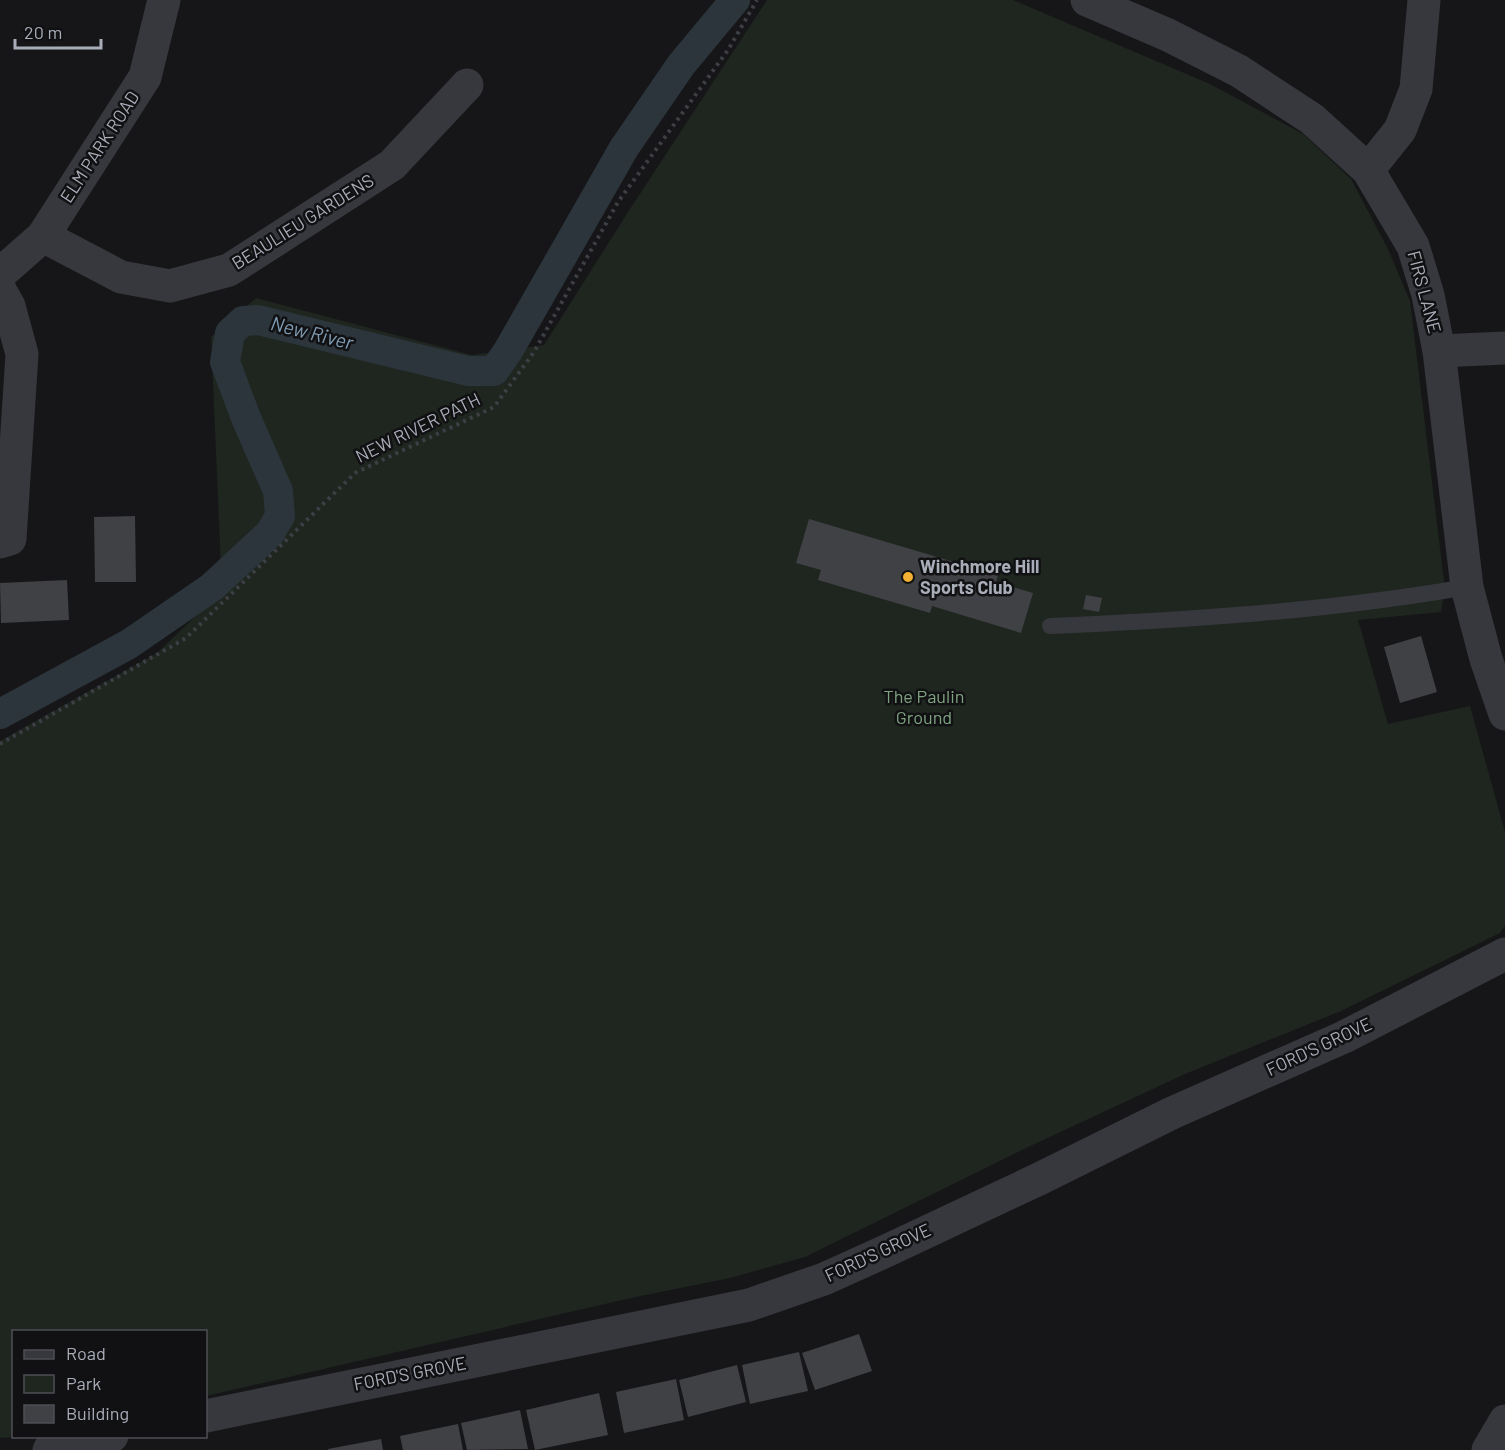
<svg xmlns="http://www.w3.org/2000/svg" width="1505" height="1450" viewBox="0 0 1505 1450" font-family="Barlow,sans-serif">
  <rect width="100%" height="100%" fill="#161618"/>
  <path fill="#1e261f" d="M767,0H1013L1210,84L1303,134L1351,179L1388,249L1410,301L1445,589L1441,612L1358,620L1388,724L1470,706L1505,832V926L1500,933L1341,1011L1185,1074L1024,1149L805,1257L730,1278L631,1298L206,1396V1332H14V1436L15,1437L0,1438V741L157,653L222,591L211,337L256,298L472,355L544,345L628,212Z"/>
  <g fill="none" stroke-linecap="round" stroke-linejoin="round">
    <path stroke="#2c353c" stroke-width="30" d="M0,714L129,644L212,587L270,533L280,516L278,491L246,418L225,362L230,333L243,321L258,320L468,371H494L508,351L624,148L681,65L735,0"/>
  </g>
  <path fill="#404145" d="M135,516L136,582H95L94,517Z
    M809,519L998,575L996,582L1033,593L1021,633L932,606L930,613L818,580L821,570L796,563Z
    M67,580L69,620L1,623L0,583Z
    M1086,595L1102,598L1099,612L1083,609Z
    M1421,636L1437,692L1400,703L1384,647Z
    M859,1334L872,1371L815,1390L802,1353Z
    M799,1352L808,1391L750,1404L742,1365Z
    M737,1365L746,1402L688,1417L679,1380Z
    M676,1379L684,1420L624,1433L616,1392Z
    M599,1393L608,1435L535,1450L526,1410Z
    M520,1410L528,1449L467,1450L461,1423Z
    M458,1424L463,1450H403L400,1436Z
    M381,1439L383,1450H328V1449Z"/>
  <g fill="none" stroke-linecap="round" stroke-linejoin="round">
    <path stroke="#3d3f44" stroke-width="4" stroke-dasharray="3 4.5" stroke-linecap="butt" d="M0,744L186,638L355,473L494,407L534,352L618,202L728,50L757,0"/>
    <path stroke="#37383d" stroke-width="16" d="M1050,626C1189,620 1329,611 1467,587"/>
    <path stroke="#37383d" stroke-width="33" d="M43,236L121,277L170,286L229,270L392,165L467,85
      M0,274L43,236L145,77L164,0
      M0,290L9,306L22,354L10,539L0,542
      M1439,351L1505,348"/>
    <path stroke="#37383d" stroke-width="33" d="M1087,0L1168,35L1239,71L1312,119L1368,170L1413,246L1428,295L1439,351L1467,587L1486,659L1505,714
      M1368,170L1400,130L1416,89L1424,0
      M206,1416L749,1305L824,1279L886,1251L1039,1179L1172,1113L1344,1037L1505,954
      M49,1450L112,1436
      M1488,1450L1505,1421"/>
  </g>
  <circle fill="#f2b134" stroke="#111113" stroke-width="2" cx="908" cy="577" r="6"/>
  <g text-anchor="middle" stroke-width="5" stroke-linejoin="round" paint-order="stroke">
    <g font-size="18" fill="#a8adb8" stroke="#111113">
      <text transform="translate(100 147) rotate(-57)" y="6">ELM PARK ROAD</text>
      <text transform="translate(303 222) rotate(-32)" y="6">BEAULIEU GARDENS</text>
      <text transform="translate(1424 292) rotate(75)" y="6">FIRS LANE</text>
      <text transform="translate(418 428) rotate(-26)" y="6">NEW RIVER PATH</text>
      <text transform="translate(1319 1047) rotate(-25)" y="6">FORD'S GROVE</text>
      <text transform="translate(878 1253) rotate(-25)" y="6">FORD'S GROVE</text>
      <text transform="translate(410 1374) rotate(-11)" y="6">FORD'S GROVE</text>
    </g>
    <g font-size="18" font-weight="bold" fill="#a8adb8" stroke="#111113" text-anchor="start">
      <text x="920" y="573">Winchmore Hill<tspan x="920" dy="21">Sports Club</tspan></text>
    </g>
    <g font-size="18" fill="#7fa381" stroke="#111113">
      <text x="924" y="703">The Paulin<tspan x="924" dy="21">Ground</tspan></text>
    </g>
    <g font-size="20" font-style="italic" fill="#7f9bb3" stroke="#111113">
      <text transform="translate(312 333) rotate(14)" y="7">New River</text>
    </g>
  </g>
  <rect x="12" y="1330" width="195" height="108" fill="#111113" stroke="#4d4f55" stroke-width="1.5"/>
  <rect x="24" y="1350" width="30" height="9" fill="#37383d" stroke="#4d4f55" stroke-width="1.5"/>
  <text x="66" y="1360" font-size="18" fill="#a8adb8">Road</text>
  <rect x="24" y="1375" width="30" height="18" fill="#1e261f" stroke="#4d4f55" stroke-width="1.5"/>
  <text x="66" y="1390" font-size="18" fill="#a8adb8">Park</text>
  <rect x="24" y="1405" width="30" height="18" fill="#404145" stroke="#4d4f55" stroke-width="1.5"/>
  <text x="66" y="1420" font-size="18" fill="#a8adb8">Building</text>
  <path d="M15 39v9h86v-9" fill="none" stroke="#a8adb8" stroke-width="3"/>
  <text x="24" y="39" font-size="18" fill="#a8adb8" stroke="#111113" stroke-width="4.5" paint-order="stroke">20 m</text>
</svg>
